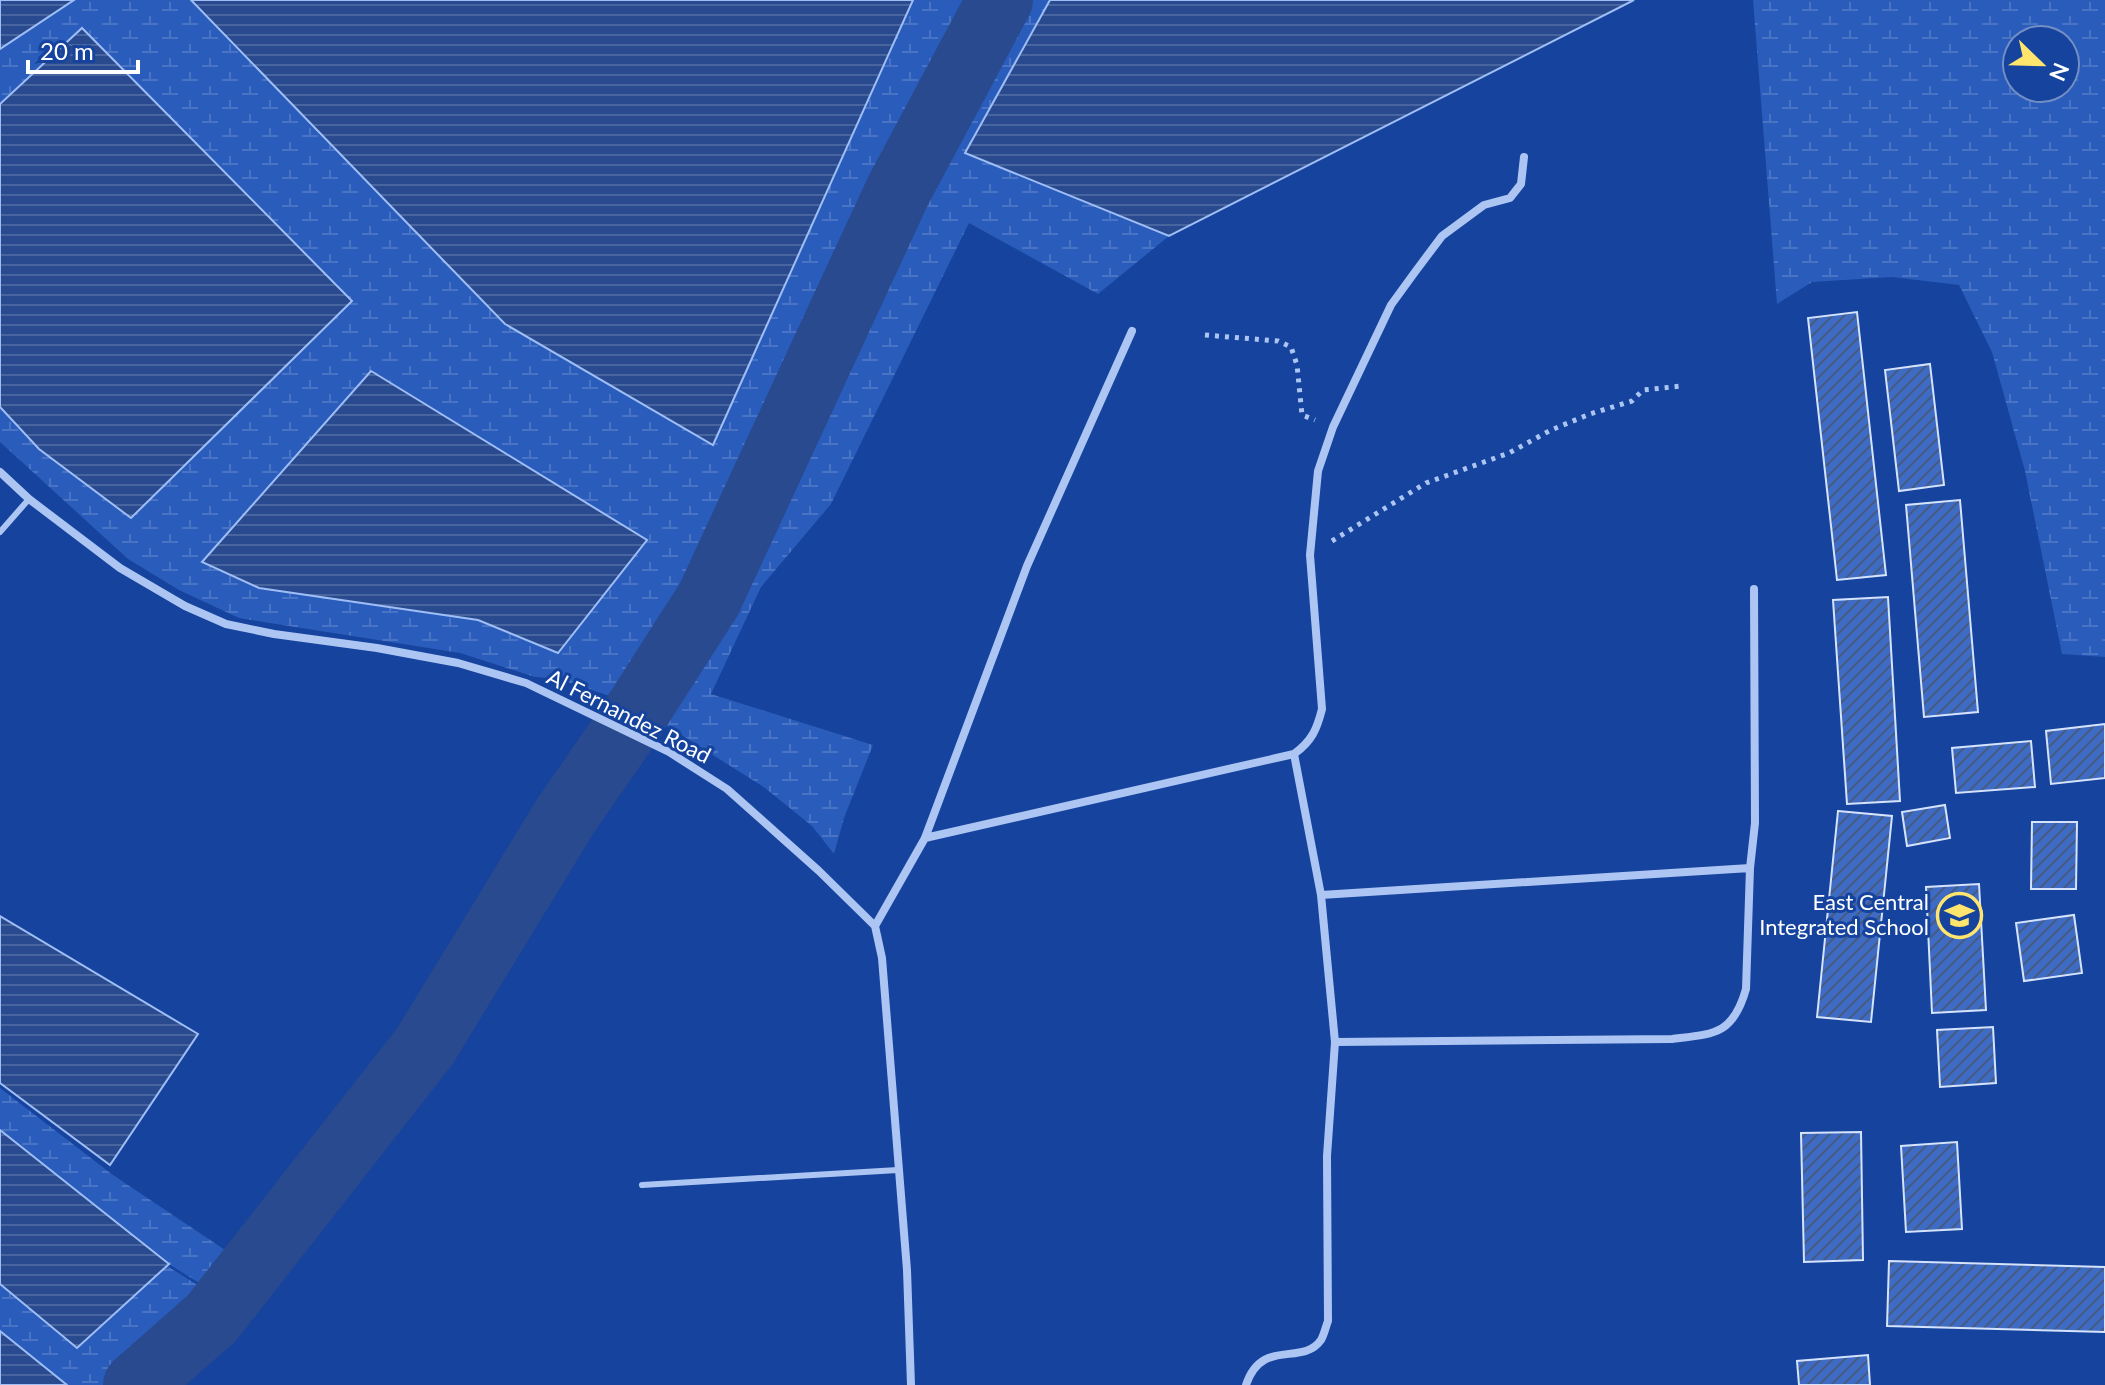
<svg xmlns="http://www.w3.org/2000/svg" width="2105" height="1385" viewBox="0 0 2105 1385" font-family="Lato,sans-serif">
  <defs>
    <pattern id="wetland-marsh" width="20" height="14" patternUnits="userSpaceOnUse" patternTransform="scale(2)"><rect width="20" height="14" fill="#295cbb"/><path d="M1 5h8M5 5V1M11 12h8M15 12V8" fill="none" stroke="#4974c5"/></pattern>
    <pattern id="water-rules" width="6" height="5" patternUnits="userSpaceOnUse" patternTransform="scale(2)"><rect width="6" height="5" fill="#294a8e"/><path d="M0 2.5h6" fill="none" stroke="#49659f"/></pattern>
    <pattern id="building-hatch" width="6" height="6" patternUnits="userSpaceOnUse" patternTransform="scale(2)"><rect width="6" height="6" fill="#3e6cc4"/><path d="M-1 1l2-2M0 6l6-6M5 7l2-2" fill="none" stroke="#465a82"/></pattern>
  </defs>
  <rect width="100%" height="100%" fill="#15439d"/>
  <path fill="url(#wetland-marsh)" fill-rule="evenodd" d="M74,0H191L505,324L713,444L913,0H1050L965,153L1169,236L1098,294L969,223L831,504L761,587L711,694L873,745L844,818L834,854L812,826L765,788L631,703L558,679L535,677L460,653L239,618L179,590L128,559L0,442V407L39,449L81,28L0,104V49ZM646,540L558,652L478,620L259,588Z
    M1753,0H2105V657L2062,654L2025,471L1992,352L1959,285L1892,277L1812,282L1777,304ZM2017,40H2065V88H2017Z
    M0,1088L113,1175L252,1268L226,1300L169,1264L0,1130Z
    M167,1266L225,1302L212,1318L138,1385H0V1284L77,1348Z"/>
  <path fill="url(#water-rules)" stroke="#9fbef6" stroke-width="2" d="M0,0H74L0,49Z
    M191,0H913L713,445L505,324Z
    M1050,0H1634L1169,236L965,153Z
    M82,28L352,301L131,518L39,449L0,407V104Z
    M371,371L647,540L558,653L478,620L259,588L202,562Z
    M0,916L198,1034L110,1165L0,1083Z
    M0,1130L169,1264L77,1348L0,1284Z
    M0,1331L67,1385H0Z"/>
  <g fill="none" stroke-linecap="round" stroke-linejoin="round">
    <path stroke="#294a8e" stroke-width="66" d="M136,1385L212,1318L425,1046L566,815L625,730L709,599L898,191L1000,0"/>
  </g>
  <path fill="url(#building-hatch)" stroke="#d5e3fd" stroke-width="2" d="M1857,312L1886,575L1837,580L1808,318Z
    M1930,364L1944,485L1899,491L1885,370Z
    M1960,500L1978,712L1924,717L1906,505Z
    M1888,597L1900,801L1847,804L1833,600Z
    M2105,724V778L2051,784L2046,731Z
    M2031,741L2035,787L1956,793L1952,748Z
    M1945,805L1950,838L1907,846L1902,812Z
    M1838,811L1892,816L1871,1022L1817,1017Z
    M2032,822H2077L2076,889H2031Z
    M1979,884L1986,1010L1932,1013L1926,887Z
    M2074,915L2082,973L2024,981L2016,923Z
    M1993,1027L1996,1083L1940,1087L1937,1030Z
    M1861,1132L1863,1260L1804,1262L1801,1133Z
    M1957,1142L1962,1229L1906,1232L1901,1146Z
    M1889,1261L2105,1267V1332L1887,1326Z
    M1868,1355L1870,1385H1799L1797,1361Z"/>
  <g fill="none" stroke-linecap="round" stroke-linejoin="round">
    <path stroke="#acc5f3" stroke-width="5" stroke-dasharray="4 6" stroke-linecap="butt" d="M1205,335L1278,341L1291,347L1297,365L1302,415L1315,420
      M1332,541L1426,483L1509,453L1551,430L1590,414L1632,401L1643,390L1682,386"/>
    <path stroke="#acc5f3" stroke-width="6" d="M0,532L29,499
      M642,1185L898,1170"/>
    <path stroke="#acc5f3" stroke-width="8" d="M0,472L29,499L120,568L185,606L226,624L274,634L377,648L458,663L526,683L669,752L727,789L819,871L875,926L882,958L907,1270L911,1385
      M925,838L1294,754C1312,741 1317,729 1322,709L1310,555L1318,471L1333,427L1391,305L1415,272L1442,236L1484,205L1510,198L1521,184L1524,157
      M1321,895L1750,868
      M875,926L925,838L1027,566L1132,331
      M1335,1042L1672,1039C1714,1034 1733,1035 1746,989L1750,868L1755,823L1754,589
      M1246,1385C1262,1337 1302,1367 1321,1340C1324,1335 1326,1326 1328,1321L1327,1156L1335,1042L1321,895L1294,754"/>
  </g>
  <defs>
    <symbol id="school-ring" viewBox="-11 -11 22 22"><circle r="9.5" fill="#15439d" stroke="#ffe46e" stroke-width="1.5"/><path d="M0-5L7-2L0 1L-7-2ZM-4 1L0 2.5L4 1V4Q0 6-4 4Z" fill="#ffe46e"/></symbol>
  </defs>
  <g fill-rule="evenodd">
    <use href="#school-ring" x="1934" y="890" width="51" height="51"/>
  </g>
  <g text-anchor="middle" stroke-width="6" stroke-linejoin="round" paint-order="stroke">
    <g font-size="22" fill="#fff" stroke="#15439d">
      <text transform="translate(629 716) rotate(27)" y="8">Al Fernandez Road</text>
    </g>
    <g font-size="22" fill="#fff" stroke="#15439d" text-anchor="end">
      <text x="1929" y="910">East Central<tspan x="1929" dy="25">Integrated School</tspan></text>
    </g>
  </g>
  <g transform="translate(2041 64) rotate(113)"><circle r="38" fill="#15439d" stroke="#738ec4" stroke-width="2"/>
  <path d="M0-6L14 30L0 20L-14 30Z" fill="#ffe46e"/>
  <text y="-12" font-size="22" font-weight="bold" text-anchor="middle" fill="#ffffff">N</text>
  </g>
  <path d="M28 60v12h110v-12" fill="none" stroke="#ffffff" stroke-width="4"/>
  <text x="40" y="60" font-size="24" fill="#ffffff" stroke="#15439d" stroke-width="6" paint-order="stroke">20 m</text>
</svg>
